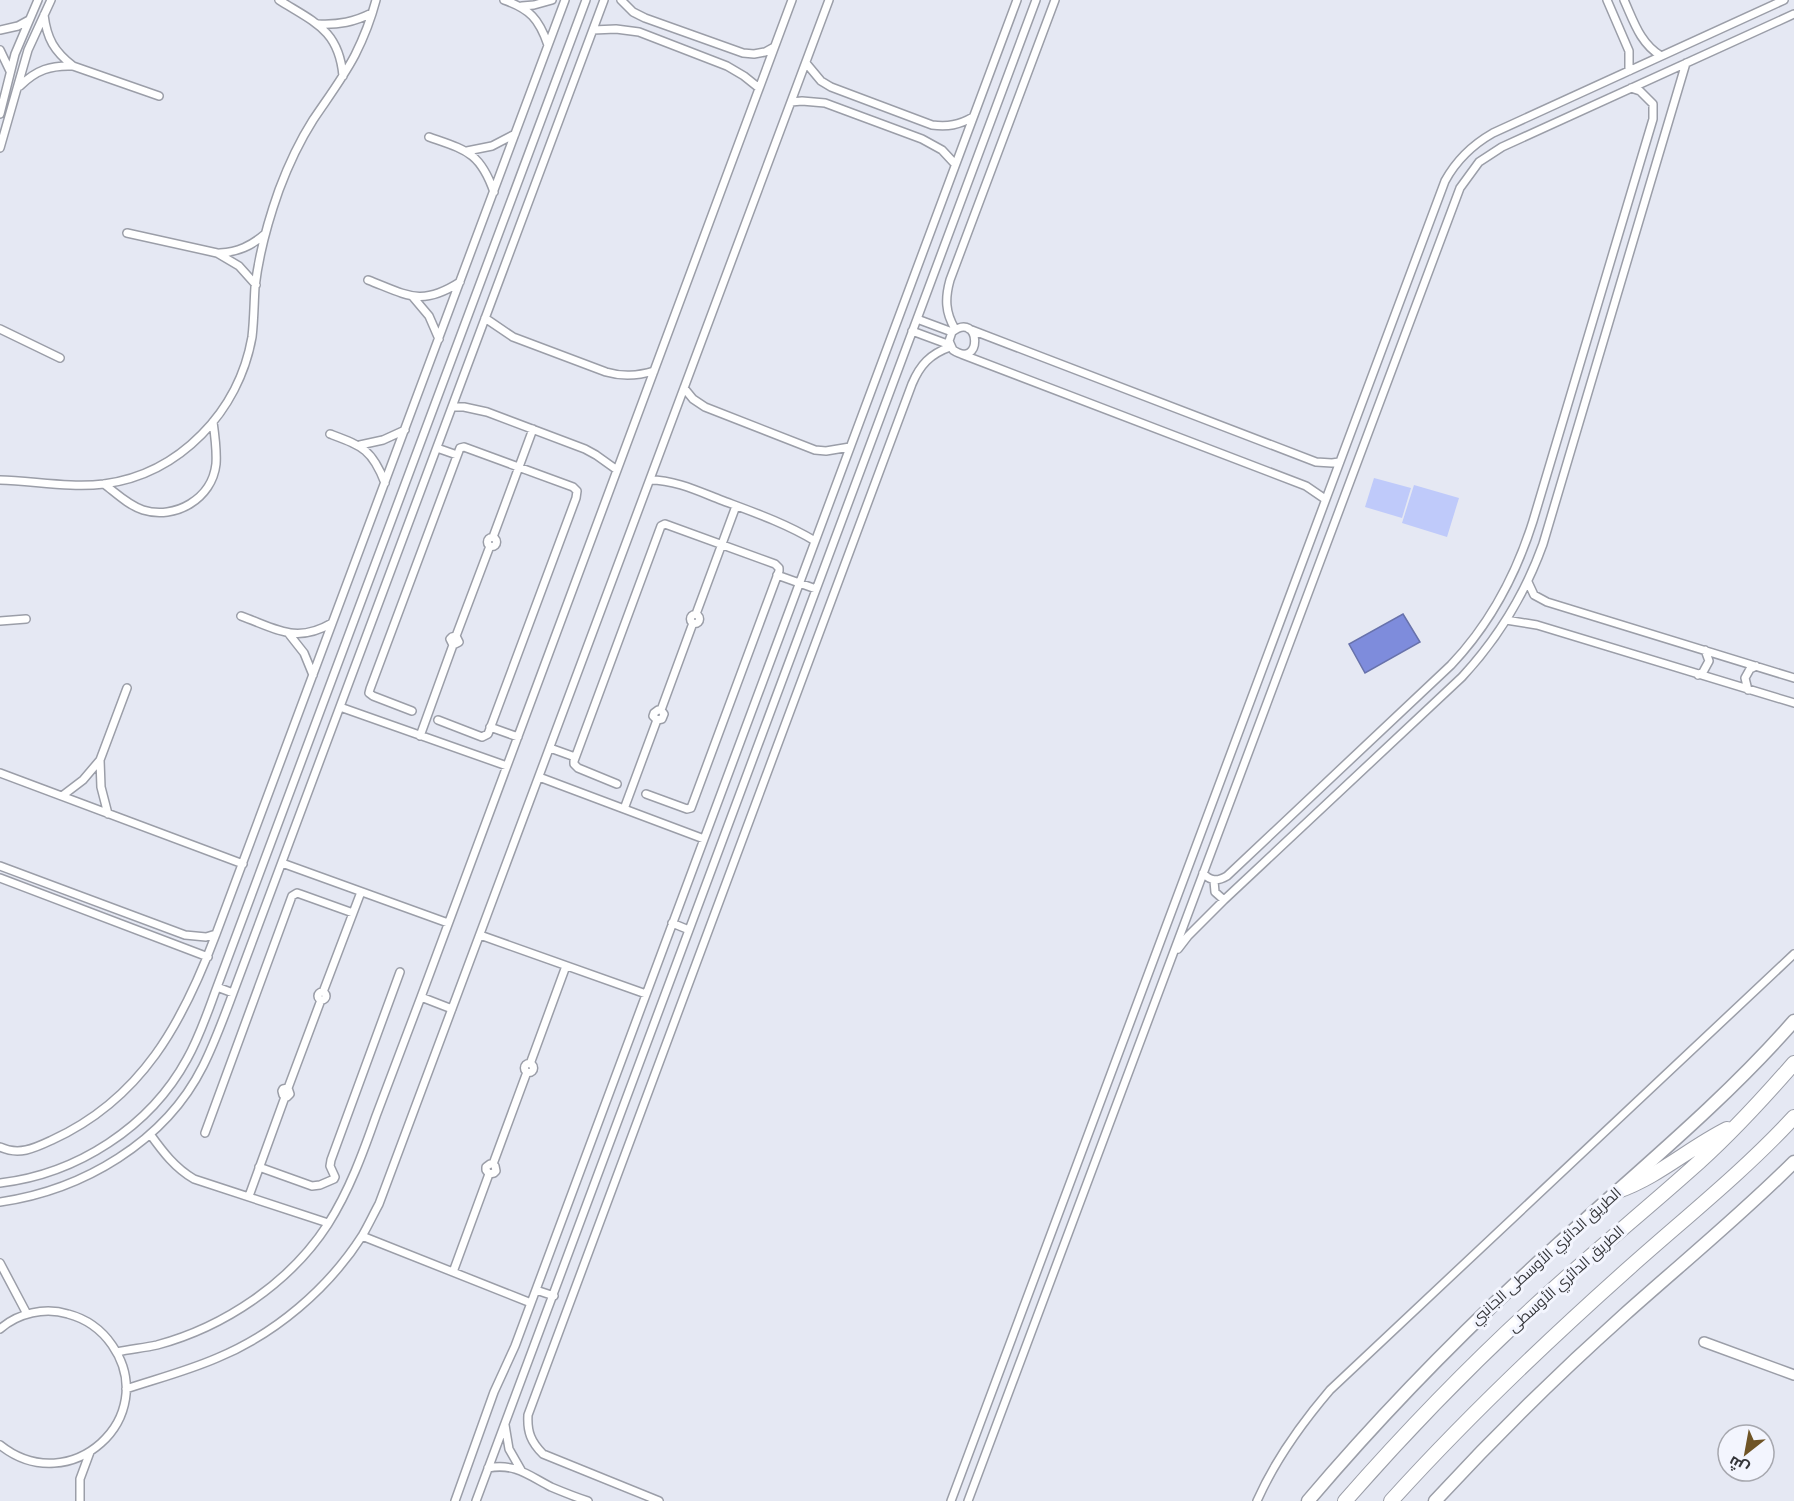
<svg xmlns="http://www.w3.org/2000/svg" width="1794" height="1501" viewBox="0 0 1794 1501" font-family="'Fira Sans Condensed',Cairo,sans-serif">
  <rect width="100%" height="100%" fill="#e5e8f3"/>
  <path fill="#bfcafa" d="M1374,478L1411,488L1402,518L1365,507Z
    M1414,485L1459,498L1447,537L1402,523Z"/>
  <path fill="#7e8cdc" stroke="#6872ab" stroke-width="1.5" d="M1403,614L1420,642L1365,673L1349,644Z"/>
  <g fill="none" stroke-linecap="round" stroke-linejoin="round">
    <defs>
      <path id="minor" d="M279,0C314,22 339,30 343,76
        M504,0C530,9 539,19 548,45
        M621,0L633,12L645,18L743,53L754,54L765,52L774,47
        M1607,0L1629,51V71
        M1624,0C1634,22 1640,43 1661,56
        M522,6L534,5L552,0
        M44,15C47,39 54,51 73,66
        M318,24C339,25 354,22 372,13
        M0,30L18,26L29,20
        M593,30L616,29L639,32L727,66L744,76L759,88
        M0,50L10,71
        M806,63L821,81L831,87L932,125C948,127 959,125 973,117
        M20,86C36,70 51,65 73,66L159,96
        M791,102L802,101L825,103L922,139L942,150L955,164
        M0,114L15,54L38,0
        M429,137C466,150 480,152 494,192
        M0,148L28,50L51,0
        M467,151L492,146L515,134
        M127,233L217,253L239,266L256,285
        M220,253C238,252 251,246 265,234
        M368,280C407,295 421,307 460,282
        M413,297L429,316L439,339
        M485,318L513,337L606,372C623,377 637,376 654,371
        M917,319L952,332C981,310 983,370 953,350L949,341L952,332
        M0,329L60,358
        M955,329C945,312 945,298 950,280L1055,0
        M969,329L1316,462L1332,463L1339,462
        M912,331L950,345
        M961,354L1306,486L1325,499
        M684,388L693,399L705,407L815,450L826,451L850,447
        M452,407H464L487,412L585,449L596,455L617,470
        M330,434C362,446 372,449 385,483
        M360,445L383,440L405,430
        M437,448L457,455
        M0,480C34,481 70,488 104,484C180,474 239,411 252,337C254,320 254,303 255,287C259,253 268,221 279,190C288,166 299,142 313,120C327,99 343,78 355,55C364,37 371,19 376,0
        M650,480C675,480 698,491 721,500C753,512 785,523 815,541
        M104,484C116,493 128,505 143,510C175,520 212,499 216,464C217,450 215,436 213,422
        M493,537L533,429
        M487.5 542a4.5 4.5 0 1 1 9 0a4.5 4.5 0 1 1-9 0Z
        M777,575L816,589
        M1528,582L1534,595L1547,602L1794,678
        M696,614L736,506
        M690.5 619a4.5 4.5 0 1 1 9 0a4.5 4.5 0 1 1-9 0Z
        M241,616C277,629 296,644 332,623
        M1506,620L1537,625L1794,703
        M0,621L26,619
        M289,634L304,653L313,675
        M456,636L452,637L450,639L453,645L459,642L456,636L490,546
        M1698,675L1703,672L1709,661L1705,650
        M1748,690L1745,678L1750,669L1756,666
        M340,707L507,766
        M661,710H658L654,713L653,716L657,720L662,719L664,714L661,710L693,623
        M412,711L373,696L369,693L370,689L460,448L464,447L573,487L577,491L576,498L488,734L482,737L438,720
        M490,727L518,737
        M420,736L453,645
        M550,748L575,757
        M100,760L101,787L108,814
        M0,773L243,864
        M539,777L704,839
        M617,784L578,768L574,764V761L661,526L665,524L775,564L779,568V571L691,808L687,809L646,794
        M62,796L83,780L100,760L127,688
        M624,809L657,720
        M282,863L448,923
        M0,866L185,935L206,937L216,934
        M1203,873C1210,881 1217,882 1227,876L1451,665C1490,624 1516,575 1533,521L1653,119V104L1640,91L1631,88
        M0,878L208,957
        M1214,881L1215,892L1224,900
        M672,923L689,930
        M480,935L646,994
        M1178,949L1188,936L1224,900L1462,677C1498,638 1525,594 1543,544L1686,63
        M217,987L233,993
        M323,992L361,892
        M318 996a4 4 0 1 1 8 0a4 4 0 1 1-8 0Z
        M421,997L452,1009
        M524.5 1068a4.5 4.5 0 1 1 9 0a4.5 4.5 0 1 1-9 0Z
        M530,1064L566,966
        M288,1088L283,1089L282,1091L283,1095L287,1097L290,1094L288,1088L321,1000
        M205,1133L292,896L297,893L300,894L353,913
        M150,1134C163,1152 175,1168 194,1179L328,1223
        M0,1147C19,1156 35,1148 52,1140C142,1099 183,1022 216,934L565,0
        M493,1164H490L486,1167V1170L489,1174L494,1173L496,1171L495,1166L493,1164L527,1072
        M259,1167L312,1186L320,1185L334,1179L335,1177L330,1166L331,1160L400,972
        M0,1183C77,1174 150,1127 187,1059C200,1036 208,1011 217,987L586,0
        M249,1196L285,1097
        M0,1202C83,1190 165,1142 203,1066C215,1042 224,1017 233,993L604,0
        M362,1236L531,1303
        M0,1263L27,1314
        M453,1272L489,1174
        M536,1290L554,1296
        M0,1329C18,1313 45,1307 68,1314C87,1319 101,1329 112,1345C162,1417 70,1501 0,1445
        M117,1352C130,1349 144,1348 157,1345C224,1327 290,1283 328,1224C349,1191 363,1153 376,1116C391,1076 406,1037 421,997L792,0
        M126,1389C156,1379 187,1371 217,1358C275,1334 328,1289 362,1236C368,1226 373,1215 379,1204L829,0
        M505,1425L509,1449L521,1470
        M488,1468C515,1463 528,1475 551,1487C563,1492 575,1497 588,1501
        M80,1501V1479L90,1452
        M455,1501L494,1392L515,1346L531,1303L1017,0
        M476,1501L1036,0
        M659,1501L543,1454C531,1442 527,1432 528,1415L912,384C920,365 930,354 950,347
        M951,1501L1445,181C1457,159 1472,145 1493,133L1784,0
        M968,1501L1460,188L1479,162L1502,147L1794,14
        M1257,1501C1275,1460 1301,1424 1330,1390L1794,954"/>
      <path id="tertiary" d="M1704,1342L1794,1375"/>
      <path id="trunk" d="M1308,1501C1385,1410 1468,1326 1556,1246C1636,1173 1722,1103 1794,1021
        M1435,1501C1495,1436 1558,1374 1624,1315C1681,1264 1740,1216 1794,1162"/>
      <path id="motorway" d="M1618,1191C1658,1177 1689,1148 1727,1129
        M1345,1501C1409,1428 1477,1358 1549,1293C1595,1251 1643,1212 1689,1171C1727,1138 1761,1101 1794,1063
        M1391,1501C1466,1418 1546,1342 1629,1268C1685,1218 1743,1172 1794,1117"/>
    </defs>
    <use href="#minor" stroke="#9b9ea8" stroke-width="10"/>
    <use href="#tertiary" stroke="#9b9ea8" stroke-width="12"/>
    <use href="#trunk" stroke="#9b9ea8" stroke-width="15"/>
    <use href="#motorway" stroke="#9b9ea8" stroke-width="16"/>
    <use href="#minor" stroke="#fff" stroke-width="7"/>
    <use href="#tertiary" stroke="#fff" stroke-width="9"/>
    <use href="#trunk" stroke="#fff" stroke-width="12"/>
    <use href="#motorway" stroke="#fff" stroke-width="14"/>
  </g>
  <g text-anchor="middle" stroke-width="6" stroke-linejoin="round" paint-order="stroke">
    <g font-size="15" fill="#343539" stroke="#f3f5fe">
      <text transform="translate(1546 1256) rotate(-42)" y="5">الطريق الدائري الأوسطى الجانبي</text>
      <text transform="translate(1566 1279) rotate(-42)" y="5">الطريق الدائري الأوسطى</text>
    </g>
  </g>
  <g transform="translate(1746 1453) rotate(211)"><circle r="28" fill="#f3f5fe" stroke="#a7a8af" stroke-width="1.5"/>
  <path d="M0-4.5L10 22L0 15L-10 22Z" fill="#6f5426"/>
  <text y="-9" font-size="16" font-weight="bold" text-anchor="middle" fill="#343539">ش</text>
  </g>
</svg>
